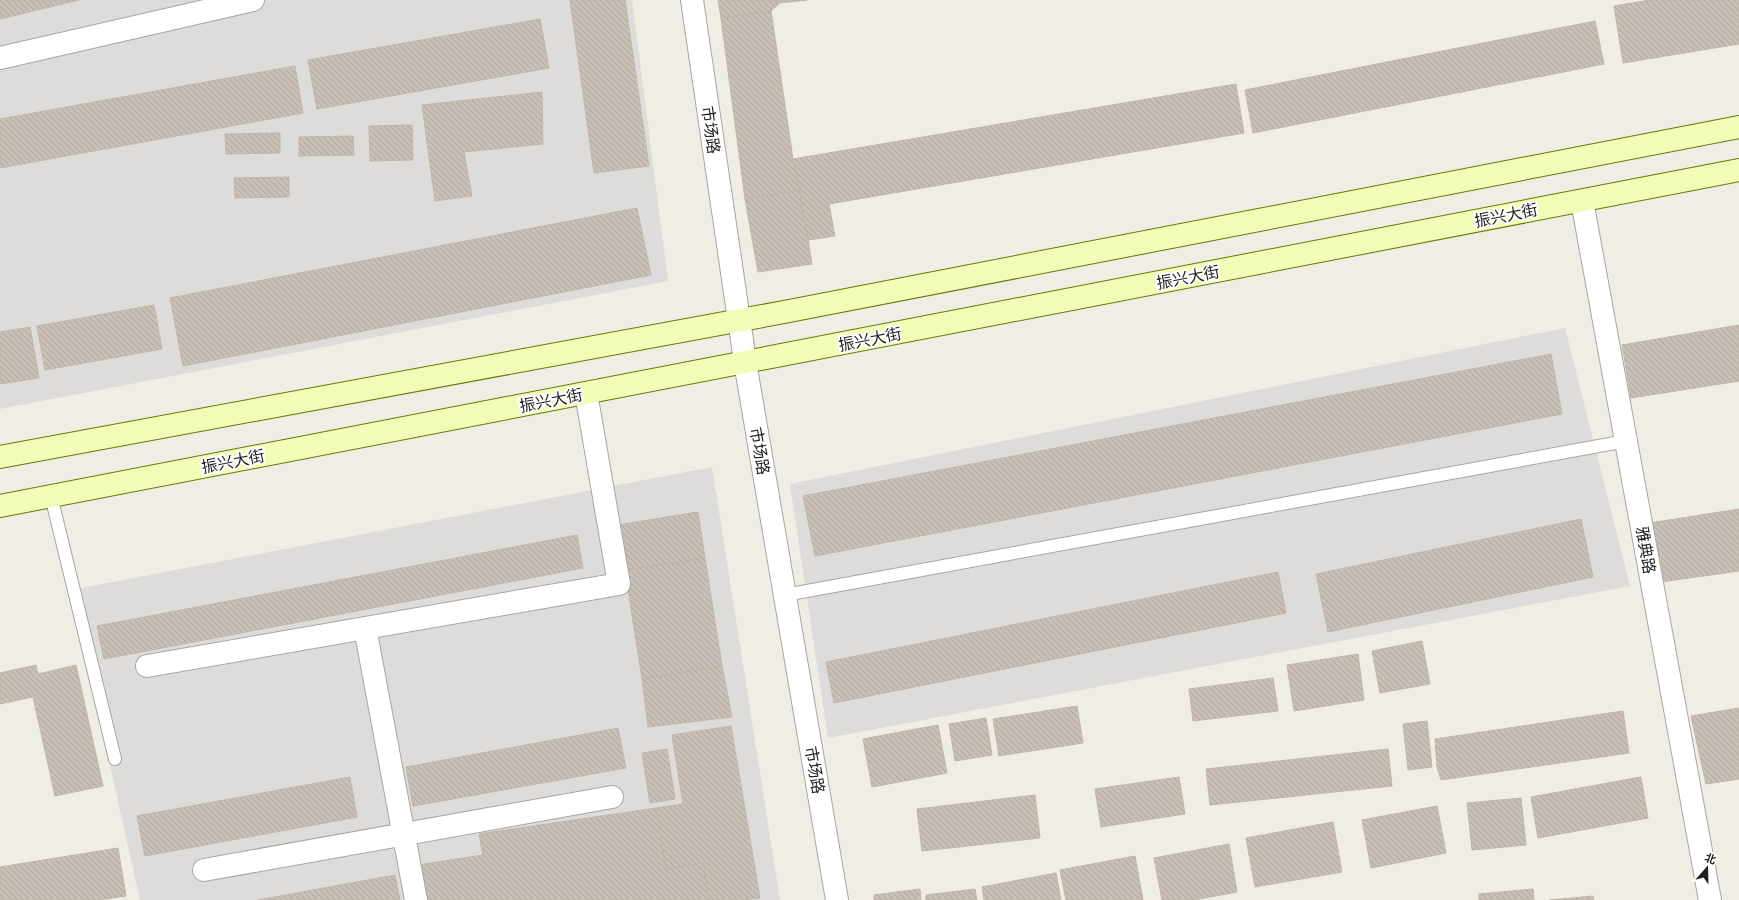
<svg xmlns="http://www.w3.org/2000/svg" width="1739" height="900" viewBox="0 0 1739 900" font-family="'Alegreya Sans','Noto Sans SC',sans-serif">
  <defs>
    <pattern id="building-back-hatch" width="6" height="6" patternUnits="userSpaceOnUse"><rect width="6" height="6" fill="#c8c0b7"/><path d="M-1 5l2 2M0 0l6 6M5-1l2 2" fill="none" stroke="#aba59d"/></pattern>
  </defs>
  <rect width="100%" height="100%" fill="#f0ede4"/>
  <path fill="#dddcdb" d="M0,0H632L668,281L0,409Z
    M1565,328L1630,586L828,738L790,484Z
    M712,467L780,900H140L71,590Z"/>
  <path fill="url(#building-back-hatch)" stroke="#c2b5a6" d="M0,0H79L0,19Z
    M570,0H625L649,166L594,173Z
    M718,0H780V3L771,11L721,18Z
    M780,0H807L780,3Z
    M1650,0H1739V44L1623,63L1614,6Z
    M771,11L793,159L800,190L745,199L721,18Z
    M540,19L549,68L317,109L308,60Z
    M1595,21L1604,64L1253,133L1245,90Z
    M295,66L303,113L0,168V119Z
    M1236,84L1244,133L829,204L835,236L808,240L793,159Z
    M542,92L543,144L464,152L472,196L435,201L422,105Z
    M412,125L413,160L370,161L369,126Z
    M280,133V153L226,154L225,134Z
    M353,136L354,155L299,156V137Z
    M289,177V197L235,198L234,178Z
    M800,190L812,264L758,272L745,199Z
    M637,208L651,275L183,366L170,298Z
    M154,305L162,349L45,370L37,326Z
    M1739,325V381L1631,398L1622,345Z
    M30,327L39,378L0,384V332Z
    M1551,354L1562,414L815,556L803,496Z
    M1739,509V571L1661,582L1650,523Z
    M698,512L705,558L625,570L618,525Z
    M1581,519L1593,577L1328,632L1316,574Z
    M577,535L583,568L104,659L97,626Z
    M705,558L722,666L642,679L625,570Z
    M1278,572L1286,613L834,703L826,662Z
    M1422,641L1430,684L1380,693L1372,651Z
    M1358,654L1364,700L1294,711L1287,665Z
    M36,665L38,674L76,665L103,786L55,796L33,697L0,704V673Z
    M722,666L732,717L648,727L642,679Z
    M1273,678L1278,711L1193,721L1189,689Z
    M1077,706L1083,743L999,756L993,719Z
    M1739,708V779L1706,784L1691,716Z
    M1623,711L1629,753L1441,780L1437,767L1435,739Z
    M986,718L992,755L955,761L949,724Z
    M1427,721L1432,767L1408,770L1403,724Z
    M938,725L947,773L872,787L863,739Z
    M731,726L760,898L743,900H709L703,863L666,869L656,808L683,804L672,735Z
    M618,728L626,768L413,806L406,767Z
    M667,749L675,799L650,803L642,753Z
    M1388,749L1392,786L1210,805L1206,769Z
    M350,777L357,817L145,856L137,816Z
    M1179,777L1185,814L1101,827L1095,789Z
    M1641,777L1648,818L1538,838L1531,797Z
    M1035,795L1040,838L922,851L917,809Z
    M1521,798L1526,845L1472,850L1467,803Z
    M1437,806L1446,853L1371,868L1362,820Z
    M656,808L666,869L703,863L709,900H424L418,865L483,855L479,834Z
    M1333,822L1342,872L1255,887L1246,838Z
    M1229,844L1237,892L1194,900H1162L1154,858Z
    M118,848L126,896L99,900H0V867Z
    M1135,856L1143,900H1066L1060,870Z
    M1056,873L1061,900H984L982,887Z
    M395,875L400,900H258Z
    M920,889L921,900H874V895Z
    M975,889L977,900H926V895Z
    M1533,889L1534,900H1479V894Z
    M1593,896L1594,900H1550Z"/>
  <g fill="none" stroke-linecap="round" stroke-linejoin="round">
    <defs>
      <path id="lane" d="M51,496L115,759
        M785,595L1626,441"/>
      <path id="street" d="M692,0L747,374L837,900
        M0,58L253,0
        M1582,201L1710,900
        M365,628L416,900
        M147,666L619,584L586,393
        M204,870L612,797"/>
      <path id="secondary" d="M0,457L784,312L1739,127
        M0,506L1739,170"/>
    </defs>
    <use href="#lane" stroke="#a6a6a6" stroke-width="14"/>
    <use href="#street" stroke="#a6a6a6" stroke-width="24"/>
    <use href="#secondary" stroke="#617b00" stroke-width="24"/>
    <use href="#lane" stroke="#fff" stroke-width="12"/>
    <use href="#street" stroke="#fff" stroke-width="22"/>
    <use href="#secondary" stroke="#f2fcb6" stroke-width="22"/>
  </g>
  <g text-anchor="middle" stroke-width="4" stroke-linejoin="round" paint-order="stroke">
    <g font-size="16" fill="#1f1f1f" stroke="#fff">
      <text transform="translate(711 130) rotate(82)" y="6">市场路</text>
      <text transform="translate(1506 215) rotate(-11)" y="6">振兴大街</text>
      <text transform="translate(1188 277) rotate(-11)" y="6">振兴大街</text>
      <text transform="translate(870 339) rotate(-11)" y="6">振兴大街</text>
      <text transform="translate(551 400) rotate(-11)" y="6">振兴大街</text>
      <text transform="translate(760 451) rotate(80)" y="6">市场路</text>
      <text transform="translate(233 461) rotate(-11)" y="6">振兴大街</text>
      <text transform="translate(1646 550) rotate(80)" y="6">雅典路</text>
      <text transform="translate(815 770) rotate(80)" y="6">市场路</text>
    </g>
  </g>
  <g transform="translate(1707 868) rotate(20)" stroke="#ffffff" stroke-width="3" paint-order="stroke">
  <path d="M0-3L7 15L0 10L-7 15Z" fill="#1f1f1f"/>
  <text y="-6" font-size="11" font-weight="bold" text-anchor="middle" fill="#1f1f1f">北</text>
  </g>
</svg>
